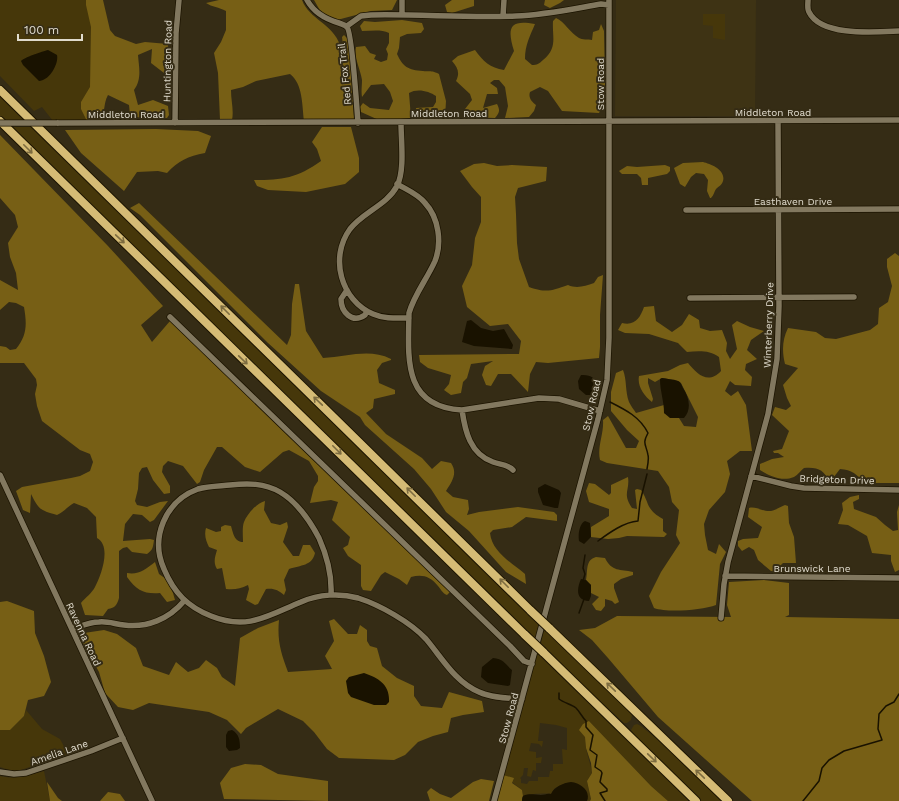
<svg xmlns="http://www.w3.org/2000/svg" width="899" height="801" viewBox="0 0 899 801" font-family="'Work Sans',sans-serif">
  <rect width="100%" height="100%" fill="#352c15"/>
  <path fill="#3e3314" d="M616,0H756L755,116H615Z"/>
  <path fill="#46370a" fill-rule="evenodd" d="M0,0H97L100,120L53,121L42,107L34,111L0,76Z
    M703,14H725V40L713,38V26L703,25Z
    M0,95L25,120H4L0,116Z
    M11,127H32L540,624L536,639Z
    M544,629L615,695L632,715L631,720L627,723H624L578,681L541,643Z
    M537,653L689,801H668L651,786L589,721C587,730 585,739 586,748C587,755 591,765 592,773L587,781L591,799L590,801H587L588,798L566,783L555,788L551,794C547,793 528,794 523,796L522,790L503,775ZM540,723L556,725L567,728V750L562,749L563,764H553V771H550L549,777H538V781H529L527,784L521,783V779L520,778L523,775L524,768H528L527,776L531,777L533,770L536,771V763H541L542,757L536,758V752L529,751L531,743L539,744L542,747L543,741H538Z
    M26,710L42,729L60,739L68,754L18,771L9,770L0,767V730H10L24,716Z
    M637,724L641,726L670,750L722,801H701L639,741L631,730L634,725Z
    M44,771L50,801H0V776C16,780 28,775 44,771Z"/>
  <path fill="#775f15" d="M86,0H103L110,30L115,36L136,44L145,42L168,44L169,69L164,73L151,63L152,49L138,55C139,68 142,79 134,90L138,105L153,100L168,106L169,115L167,118H141L130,115L129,105L108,95C103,104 106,111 100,120L87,121L81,109V102L90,87L91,27L86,5Z
    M219,0H302C309,19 333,24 340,45H343L342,37L344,35L348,39L349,45L354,120L304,121C302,105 303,84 290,74L256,81L243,87L231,90C231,101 234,110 232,120H220L218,73L214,53L221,42L226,30V11C219,7 212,7 206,3Z
    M314,0H397L392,10L371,11L337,20L322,14Z
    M452,0H474V6L452,13L447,12L445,5Z
    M545,0H564L560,3L550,8L544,5Z
    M556,18C565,22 570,33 579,38C582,40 588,39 592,40L593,32L599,30L601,24L604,31L605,84L602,107L599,113L562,111L548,91L540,87L530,92C528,98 532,102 536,105L534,111L529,117L505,118L508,106L505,87L499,80H494L490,83L497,88L498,94H487L483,108L497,104C500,110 500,112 495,118L469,117L465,109L472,100L470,94L456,81C460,73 458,68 452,61L458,56L475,50C483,61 490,68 504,70L514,51C507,28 509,19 535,24C530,36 525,45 525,59L532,65C537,65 539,64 543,60C558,48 552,37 553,21Z
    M402,20L422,23L424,29L421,33L407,34L400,37L399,48L397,54C403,67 408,70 423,71C430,72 431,70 439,74L446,101L445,118L417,120L416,108L433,107L436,102V96C429,91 417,88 409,93L411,118L381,121L361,112L360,107L363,103L370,108L389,110L393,101L390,92L384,84L371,85L362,97C361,91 362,86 362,80C360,68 354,59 356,47L365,46L370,53L376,55L374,59L381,62L387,60L388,54L386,49L389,43V33C381,29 371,31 362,31L360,26L364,21L375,22Z
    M322,127H351L359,158V172L345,184L306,192L268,190L257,186L254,180C283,180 297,178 321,161L317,149L312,142Z
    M156,129L198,131L211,136L205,153C188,156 178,161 167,173L158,171L137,172L124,191L81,153L65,130Z
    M0,135L108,246L163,306L141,325L152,342L170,321L450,592L447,595C442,593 441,589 438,586C430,576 422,574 411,577L407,585L399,579L385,572L381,575L371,591L363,590L361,586V565L348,556L343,548L348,545L350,537L332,520L338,502L331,500L310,503L314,487L318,481V476L309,461L289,450L283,452L260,472L245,467L222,447H217L204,470L200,482L197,484L183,466L168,461L163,466L162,472L170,486V493L164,494L153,480L147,467L142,468L139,473L138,489L135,501L137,505L147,507L160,502L168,501L154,520L150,522L142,515L133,514L125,524L123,541L150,539L154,540C153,547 153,550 147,554L132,552L127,547L123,548L119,551V598C117,605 115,608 108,609L103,616L85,615L81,603C85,598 92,593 95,587C101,576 112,546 97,538L96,517L87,508L74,503C68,506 64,512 57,515C40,510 39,510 31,494L30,513L23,510L16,491L22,487L71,478L80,476L90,471L93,462L90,454L80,450L42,421L37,406L35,394L37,385L36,379L24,363H0V346L6,347L10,350L16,349C27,335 27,325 24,307L16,303L9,302L0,310V280L18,290L16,273L10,257L8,243L18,227L15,215L0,198Z
    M703,162C711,164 726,170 723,181C722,185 719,186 716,189C714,192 714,195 711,198H710L707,191L708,180L704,174L696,173L691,177L685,187L680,184L674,168L683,163Z
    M484,163L497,166L512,165L547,167L546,181L518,188L515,197L516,214L517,243L519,259L529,287C547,293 551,291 568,285C577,289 585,286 594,283L598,277L603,275L600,315V347L599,358L548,363L536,362L530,374L528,392L511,374H498L491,386L486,385L482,375L485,366L493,361L471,364L467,378L463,382L461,393L451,395L444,390L449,384L451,375L428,368L420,362L419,355L519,354L521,341L508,324L490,326L467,307L462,286L472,265L475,238L481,222V197L472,187L460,171L474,164Z
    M665,165L670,167V171L667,174L648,178V185H642L641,178L637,174H622L619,171L627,166L637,167Z
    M139,203L287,345L291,335L292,304L295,284H299L306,331L323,358C347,357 369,348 391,359V360L382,363L377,370L379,383L395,390V394L374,399L373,408L366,413L386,434L422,458L432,469L441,461L451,463C458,473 452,482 446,491L453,497L468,500L469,509L467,515L479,512L518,507L554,512L557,515V521L526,517L512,527L493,530L490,533C492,552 511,562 525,574L526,584L506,572L469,531L446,512L431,489L414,469L365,425L360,417L321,391L268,343L140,215L130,208Z
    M895,253L899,256V483H864C857,474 852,470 840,469L830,482C823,470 819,467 804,468C801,470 798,475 794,477C782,482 770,476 760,470V464L772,459L784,457L778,453H774L773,451L782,449L789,431L772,415L775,407L786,410L791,406L787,398L783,385L798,368L785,364C782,352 782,340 788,328L816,332L825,338L836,339L870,330L878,324L879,308L888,302L892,286L887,267V259Z
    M654,306L656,321L672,332L682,325L689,314L699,320L700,328L710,331L722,330L727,343L726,351L730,359L737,349L732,325L737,321L750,327L764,331L751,340L747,350L757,359L746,364L745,370L752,377L751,386L735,385L730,381L725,391L731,396L738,391L746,405L752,451H740L727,461L730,474L725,492L709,510L704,524L705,535L708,550L716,554L719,544L726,552L720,564L716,605C702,610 668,613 654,608L649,596L661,572L680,543L676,535L679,510L672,502L669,487L658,471L607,463L600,460C597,447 604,434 603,420L608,416L626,448H636L639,441L627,430L611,411V392L616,373L623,370C627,380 625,391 629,402C631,406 634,410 636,413L664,405V413L674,418H679L684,426L696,427L698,417L681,383L678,381L662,378L655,382L648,378V383L653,399L652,402C644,396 637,386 639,376L668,371L680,365L688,363C697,374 708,385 721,371L719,357C710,350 698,351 687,352L678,343L649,334L625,333L618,330L622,323C635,326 640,318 644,307Z
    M628,477C630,491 622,493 632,508L637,509L635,490L637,489L641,490C650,503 645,509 663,519V531L667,534L664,537L627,536L619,538L608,539L591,537V527L609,516V509L589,502L586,491L589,483L595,484L609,495L611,493V485Z
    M859,495V499L853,502L854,509L876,517L885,525L893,531L898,530L897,512L899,505V570L895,572L891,561V555L872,553L867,536L848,525L838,524L843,510L842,503L850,497Z
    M265,501L264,510L271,523L280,525L287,522L288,527L283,542L293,556H299L303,545H310L315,553C312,566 301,565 289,569L284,580L286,590L284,595C278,590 274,588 266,589L258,604L255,605L246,600L249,589L248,585C240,589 234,590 226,589L222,568L217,569C213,562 215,557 217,550L209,547C206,541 204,535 206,528L216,532L221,531V527L225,525L231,526C233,532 234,542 243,542C243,536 242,527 244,522C247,514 257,503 265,501Z
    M785,505L788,506L789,523L794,537L796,563H783L781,565L784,568V570L778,572L771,571L758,560L754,550L749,547L742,551L738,546V541L743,539L758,538L762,527L748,517L749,508C756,506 763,512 771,511C776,510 780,507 785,505Z
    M596,557L605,558C612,572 620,569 633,572V575L621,579L614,584V588L619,602L615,604L612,601L605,599V606L601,611L596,610L592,604L599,597L591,593V585L586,580C588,571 585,560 596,557Z
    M155,562L159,574L166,579L173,593L175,600L167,602L160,593C144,594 137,591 127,577V573C139,575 146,569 155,562Z
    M764,580L789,583V615L785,617L899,619V801H752L658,717L608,658L592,640L579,630L595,628L617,616L731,617L727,605L729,582Z
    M7,601L34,611L35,633L44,656L51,682L44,696L28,700L24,716L10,730H0V602Z
    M334,619L348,634H357L360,625L367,630V641L370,646L377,648L382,666L397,678L414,686V696L421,706L442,708L449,692L482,701L484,712L463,715L451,718L448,732L433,736L418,742L405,755L394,760L339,758L327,749L314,732L303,721L278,709L246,728L241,734L227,720L209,712L149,703L133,710L118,707L105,693L99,672L83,643L84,633L104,630L117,634L136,648L143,666L169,675L176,662L188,672L199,668L206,660L217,668L222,677L235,686L240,638L258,628L279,620C277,641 281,653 288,672L332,669L325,656L334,641L329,621Z
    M589,721L651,786L668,801H590L591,799L587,781L592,773L591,763L586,748L585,737L579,730L583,724Z
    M245,764L261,765L278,774L328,781V801L224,799L220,783L231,768Z
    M503,775L514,778L512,783L522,790L523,796L522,798V801H496Z
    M481,779L494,781L489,801H430L427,792L431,788L440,794L451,798L473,782Z
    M47,782L58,798L62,801H50Z
    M108,792L120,794L125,801H100Z"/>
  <path fill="#191200" d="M48,50L57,55C59,64 49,81 39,81L23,65L21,61C23,58 43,51 48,50Z
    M471,320L481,328L493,331L504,329L513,345L512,349L474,346L462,342L467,321Z
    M581,375C595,374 600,383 593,395H586L579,389L578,381Z
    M662,378C667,379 673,379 678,381C681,382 682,386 683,388C689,397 692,409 684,418H670L664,413C664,401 660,391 660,379Z
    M545,484L559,490L561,493L558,508H555L543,505L538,492V488Z
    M585,521L590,523L591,537L584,544L579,541C578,535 579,524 585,521Z
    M581,579L586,580L591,585V596L589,601C575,600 577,588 581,579Z
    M493,658C504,659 505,664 512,670L510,685L508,686L488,683L481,677L482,667Z
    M364,673C379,678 390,685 389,702L386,705H374L351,697L348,693L346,681L349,677Z
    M232,730C239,734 240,740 240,748L237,750L229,751L226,747V735L228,731Z
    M571,782C581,783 591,791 587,801H522V800L523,796C530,793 534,795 541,795C545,795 547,793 551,794C554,787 563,783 571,782Z"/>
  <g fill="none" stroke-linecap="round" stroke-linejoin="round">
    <path stroke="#191200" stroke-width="1.5" d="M610,402C626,410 640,417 648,433C642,444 646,444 648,455C649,459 648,464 647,469
      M598,541C609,533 624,522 638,521L640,502L647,474
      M583,581L585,574L583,568L585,555
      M579,613L584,599
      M559,693V699C564,703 571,704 576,708C580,712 582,717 586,721V727L593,735L590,750L597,755L595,767L601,771L602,773L600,782L607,789V791L600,793L605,801
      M803,801L819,781L822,768L829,760L844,751L882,740L878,729L879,714L886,706L894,702L899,694"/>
    <defs>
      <path id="minor" d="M307,0C314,13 325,19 339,23C341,24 345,25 347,27C352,32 357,110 358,123
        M808,0C808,4 807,9 809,12C821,37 876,32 899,31
        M402,15V0
        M503,16L504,0
        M347,26L361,16L371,15C419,14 468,18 516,16C544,15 572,9 601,4L609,5
        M57,123L899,120
        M175,123L176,33L179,0
        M401,123C401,141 405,170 397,186C387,205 363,212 350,229C329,258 341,300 373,314C384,319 397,318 409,318
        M397,184C407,190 418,194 425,203C439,218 442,243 435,261C427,279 414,295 409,313C408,359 403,407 462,410L539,398L559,399L600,411
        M686,210L899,209
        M347,290L341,299C341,312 352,324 365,315L367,311
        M690,298L854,297
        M170,317L510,646L524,661L532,664
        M462,410C465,431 470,454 493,462C501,465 507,464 513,470
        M0,475L152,801
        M751,476L791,486L804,488L899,490
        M725,576L899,578
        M331,595C332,576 327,556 319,538C310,521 297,502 280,492C264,483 248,483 230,485C220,486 208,486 198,489C165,501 150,538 164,569C174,593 188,607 211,616C248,631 269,615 301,602C319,594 340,593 358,598C380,605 410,622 426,639C442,658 455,682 479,692C492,698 508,698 522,699
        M721,618L724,584L728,562L768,414L777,359L779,306L778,121
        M72,629C81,626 90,622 99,622C107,621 115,624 124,625C147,628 169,619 184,601
        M0,772L14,774L26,773L91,751L123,738
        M494,801L598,419L607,380L609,338V0"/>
      <path id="highway" d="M0,90L531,611
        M0,121L525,635
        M549,628L728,801
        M543,652L696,801"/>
    </defs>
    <use href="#minor" stroke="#1c1400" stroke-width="7"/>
    <use href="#highway" stroke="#1c1400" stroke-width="10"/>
    <use href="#minor" stroke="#82785f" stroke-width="5.5"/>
    <use href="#highway" stroke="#d5bb75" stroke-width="8"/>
    <defs>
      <path id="minor-bridge" d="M0,123H57"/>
      <path id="highway-bridge" d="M531,611L549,628
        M525,635L543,652"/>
    </defs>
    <use href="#minor-bridge" stroke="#1c1400" stroke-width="7" stroke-linecap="butt"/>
    <use href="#highway-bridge" stroke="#1c1400" stroke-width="10" stroke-linecap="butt"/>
    <use href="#minor-bridge" stroke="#82785f" stroke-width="5.5"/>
    <use href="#highway-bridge" stroke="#d5bb75" stroke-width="8"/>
  </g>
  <defs><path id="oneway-shaft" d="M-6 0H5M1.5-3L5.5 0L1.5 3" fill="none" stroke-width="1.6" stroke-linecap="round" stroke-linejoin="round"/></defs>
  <g stroke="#7d6c40">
    <use href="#oneway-shaft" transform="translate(28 149) rotate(45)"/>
    <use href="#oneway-shaft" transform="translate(120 239) rotate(43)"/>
    <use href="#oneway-shaft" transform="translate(225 310) rotate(-135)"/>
    <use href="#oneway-shaft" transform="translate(243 360) rotate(44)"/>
    <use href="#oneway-shaft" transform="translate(318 401) rotate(-136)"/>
    <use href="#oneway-shaft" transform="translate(337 450) rotate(45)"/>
    <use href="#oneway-shaft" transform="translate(411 492) rotate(-135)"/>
    <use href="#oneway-shaft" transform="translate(504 583) rotate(-135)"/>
    <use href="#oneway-shaft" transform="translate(611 687) rotate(-136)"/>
    <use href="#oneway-shaft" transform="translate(652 758) rotate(44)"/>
    <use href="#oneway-shaft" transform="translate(700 774) rotate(-136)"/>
  </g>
  <g text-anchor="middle" stroke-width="4" stroke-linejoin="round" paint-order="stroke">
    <g font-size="10" fill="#e0dbcd" stroke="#352c15">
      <text transform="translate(167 61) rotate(-89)" y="4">Huntington Road</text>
      <text transform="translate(344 74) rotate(-96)" y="4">Red Fox Trail</text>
      <text transform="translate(600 84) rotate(-90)" y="4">Stow Road</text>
      <text x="773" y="116">Middleton Road</text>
      <text x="449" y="117">Middleton Road</text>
      <text x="126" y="118">Middleton Road</text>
      <text x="793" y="205">Easthaven Drive</text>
      <text transform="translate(768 325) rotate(-88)" y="4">Winterberry Drive</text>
      <text transform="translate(591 405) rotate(-77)" y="4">Stow Road</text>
      <text transform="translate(837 479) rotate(2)" y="4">Bridgeton Drive</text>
      <text x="812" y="572">Brunswick Lane</text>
      <text transform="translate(84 634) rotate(65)" y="4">Ravenna Road</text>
      <text transform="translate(508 718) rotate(-75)" y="4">Stow Road</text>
      <text transform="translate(59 752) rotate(-19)" y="4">Amelia Lane</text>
    </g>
  </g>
  <path d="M18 34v6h64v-6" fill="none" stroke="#e0dbcd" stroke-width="2"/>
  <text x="24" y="34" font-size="12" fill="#e0dbcd" stroke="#352c15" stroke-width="3" paint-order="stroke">100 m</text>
</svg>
